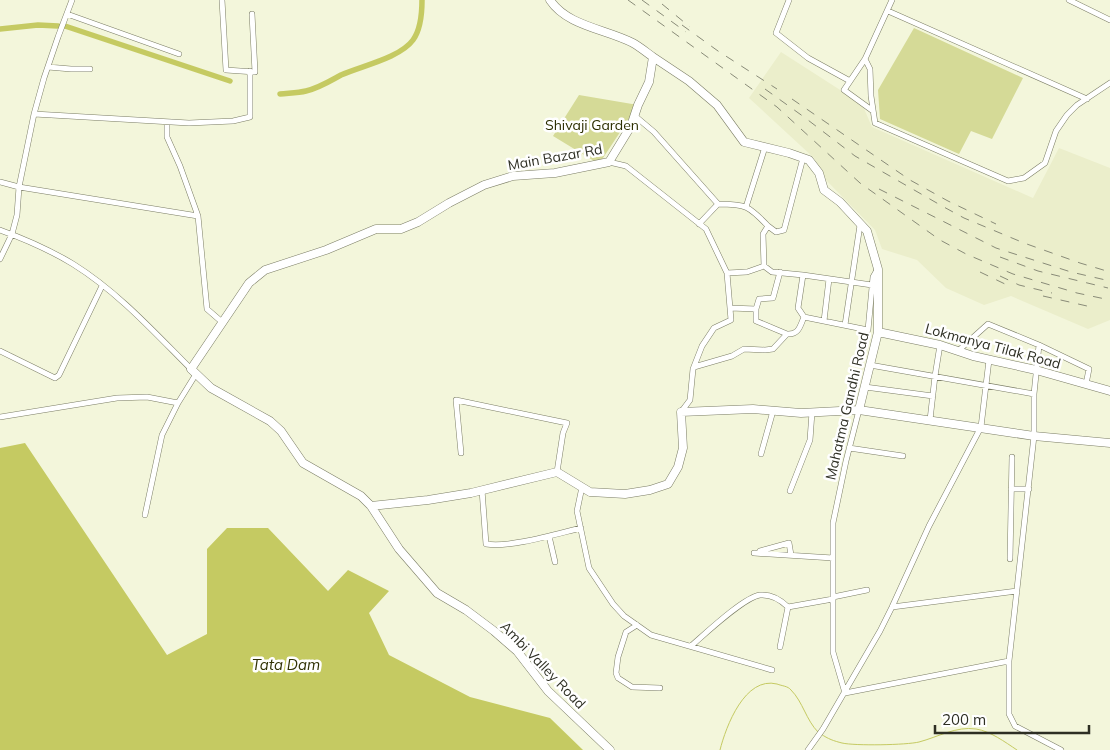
<svg xmlns="http://www.w3.org/2000/svg" width="1110" height="750" viewBox="0 0 1110 750" font-family="Mulish,sans-serif">
  <rect width="100%" height="100%" fill="#f3f6db"/>
  <path fill="#ebeecb" d="M781,52L862,104L872,127L1033,198L1059,148L1110,168V320L1088,329L1011,296L984,305L946,288L917,260L882,249L875,230L826,180L814,158L749,98Z"/>
  <path fill="#d5da97" d="M914,28L1023,78L992,139L971,131L959,154L880,119L878,90Z
    M579,95L638,105L599,164L553,136Z"/>
  <path fill="#c5ca62" d="M25,443L167,655L207,634V549L227,528H268L328,591L348,570L389,591L369,613L389,655L470,697L550,718L583,750H0V448Z"/>
  <g fill="none" stroke-linecap="round" stroke-linejoin="round">
    <path stroke="#c5ca62" stroke-width="1" d="M821,734C828,739 834,741 842,743C855,746 907,745 919,742C938,737 956,726 976,729C990,731 1005,742 1017,750
      M720,750C726,726 745,676 777,684C782,686 788,686 791,690C803,702 806,720 818,732"/>
    <path stroke="#c5ca62" stroke-width="5.5" d="M65,26L230,81
      M0,29L38,25L58,26
      M280,94C289,93 298,93 306,91C319,88 330,81 341,75C361,66 400,58 413,40C421,29 422,14 422,0"/>
    <defs>
      <path id="street" d="M222,0L226,70L255,72L252,14
        M789,0L776,33L808,58L850,81
        M892,0L865,59L870,69L871,96L875,123L1008,181L1024,178L1045,163L1056,131L1067,115L1077,105L1110,83
        M1069,0L1110,20
        M888,11L1087,99
        M67,14L179,54
        M865,59L844,90L873,111
        M48,67L71,69H90
        M34,114L189,123L233,121L250,117V71
        M635,116L654,132L718,204
        M167,122V137L180,166L198,216
        M609,162L626,166L706,229L727,273L731,320L714,328L702,346L693,369L690,400L681,412
        M0,182L19,187L198,216L207,309L222,322
        M746,207L765,147
        M699,224L718,204C746,204 749,206 768,226L763,234L764,266L747,272L727,273
        M768,226L776,232L784,230L803,158
        M0,230C25,239 50,250 73,264C118,292 154,332 191,369
        M0,259L12,234L17,215L19,187L34,114L44,78L58,37L72,0
        M764,266L772,272L803,275
        M730,308L756,309V321L787,334
        M756,309L759,299L773,298L780,272
        M804,317L798,308L803,275L872,285
        M824,321L829,279
        M845,325L860,225
        M0,351L55,378L59,375L102,286
        M958,351L988,324L1039,345L1089,369L1086,384
        M870,365L1034,394
        M694,367L732,356L744,349L765,350L773,349L787,334C799,335 800,326 804,317L868,330L873,277L877,270
        M865,387L933,396
        M859,410L846,461L833,523V652L845,693L1009,661L1034,436V394L1039,345
        M0,417L117,398L147,397L178,403L196,374
        M930,420L935,376L940,345
        M849,448L903,456
        M461,453L456,400L567,423L563,433L557,472
        M761,454L773,411
        M582,487L577,511L589,568L613,604L624,616L651,635L772,670
        M1011,489H1029
        M482,490L486,544C510,548 556,534 581,528
        M790,491L810,440L812,412
        M145,515L162,435L178,403
        M549,536L555,562
        M760,551L789,543L791,555
        M754,553L833,558
        M1010,559L1012,457
        M833,597L867,590
        M892,607L1017,591
        M637,625L626,632L618,657L616,673L618,678L632,687L660,688
        M691,646C705,634 744,597 760,595C772,594 781,600 788,607L833,599
        M780,647L788,607
        M1009,661V714L1015,726L1061,750
        M808,750L823,729L880,631L892,607L929,526L981,427L989,360"/>
      <path id="secondary" d="M550,0C567,26 606,29 633,43C640,47 646,52 653,57L649,82L638,105L631,126L609,162L555,173L513,176L484,185L449,203L418,222L401,229H376L326,250L265,270L249,283L191,369L211,388L270,421L281,431L303,463L361,496L371,506L399,549L437,593L466,610L494,631L517,651L548,691L610,750
        M653,57L689,81L717,105L744,142L789,153L809,160L819,173L824,190L840,202L867,231L878,269V332L859,410
        M878,332L940,345L973,356L1036,370L1110,391
        M371,506L428,500L471,493L557,472L590,492L625,494L650,490L668,484L678,467L683,448L681,412L753,409L801,413L859,410L1034,436L1110,443"/>
    </defs>
    <use href="#street" stroke="#7b7d65" stroke-width="6"/>
    <use href="#secondary" stroke="#7b7d65" stroke-width="9"/>
    <use href="#street" stroke="#fff" stroke-width="5"/>
    <use href="#secondary" stroke="#fff" stroke-width="8"/>
    <path stroke="#898b78" stroke-width="1" stroke-dasharray="9 9" stroke-linecap="butt" d="M628,0L777,107L860,183L940,240L966,254L1013,274L1077,293L1110,300
      M642,0L686,32
      M662,4L690,27
      M682,25L718,51L777,89
      M765,89L804,117L855,156L942,206L964,218L1024,243L1080,263L1110,272
      M792,99L910,180L948,201L996,224
      M879,189L996,248L1071,272L1110,281
      M1000,257L1038,271L1108,288
      M980,272L1005,284
      M1000,276L1019,285L1052,293
      M1043,296L1087,306"/>
  </g>
  <g text-anchor="middle" stroke-width="5" stroke-linejoin="round" paint-order="stroke">
    <g font-size="14" fill="#2c2e00" stroke="#fff">
      <text x="592" y="130">Shivaji Garden</text>
    </g>
    <g font-size="14" fill="#2d2e23" stroke="#fff">
      <text transform="translate(555 157) rotate(-10)" y="5">Main Bazar Rd</text>
      <text transform="translate(993 346) rotate(15)" y="5">Lokmanya Tilak Road</text>
      <text transform="translate(847 406) rotate(-77)" y="5">Mahatma Gandhi Road</text>
      <text transform="translate(543 665) rotate(46)" y="5">Ambi Valley Road</text>
    </g>
    <g font-size="15" font-style="italic" fill="#303104" stroke="#fff">
      <text x="286" y="670">Tata Dam</text>
    </g>
  </g>
  <path d="M935 725v8h154v-8" fill="none" stroke="#2d2e23" stroke-width="2.5"/>
  <text x="942" y="725" font-size="15" fill="#2d2e23" stroke="#ffffff" stroke-width="4" paint-order="stroke">200 m</text>
</svg>
